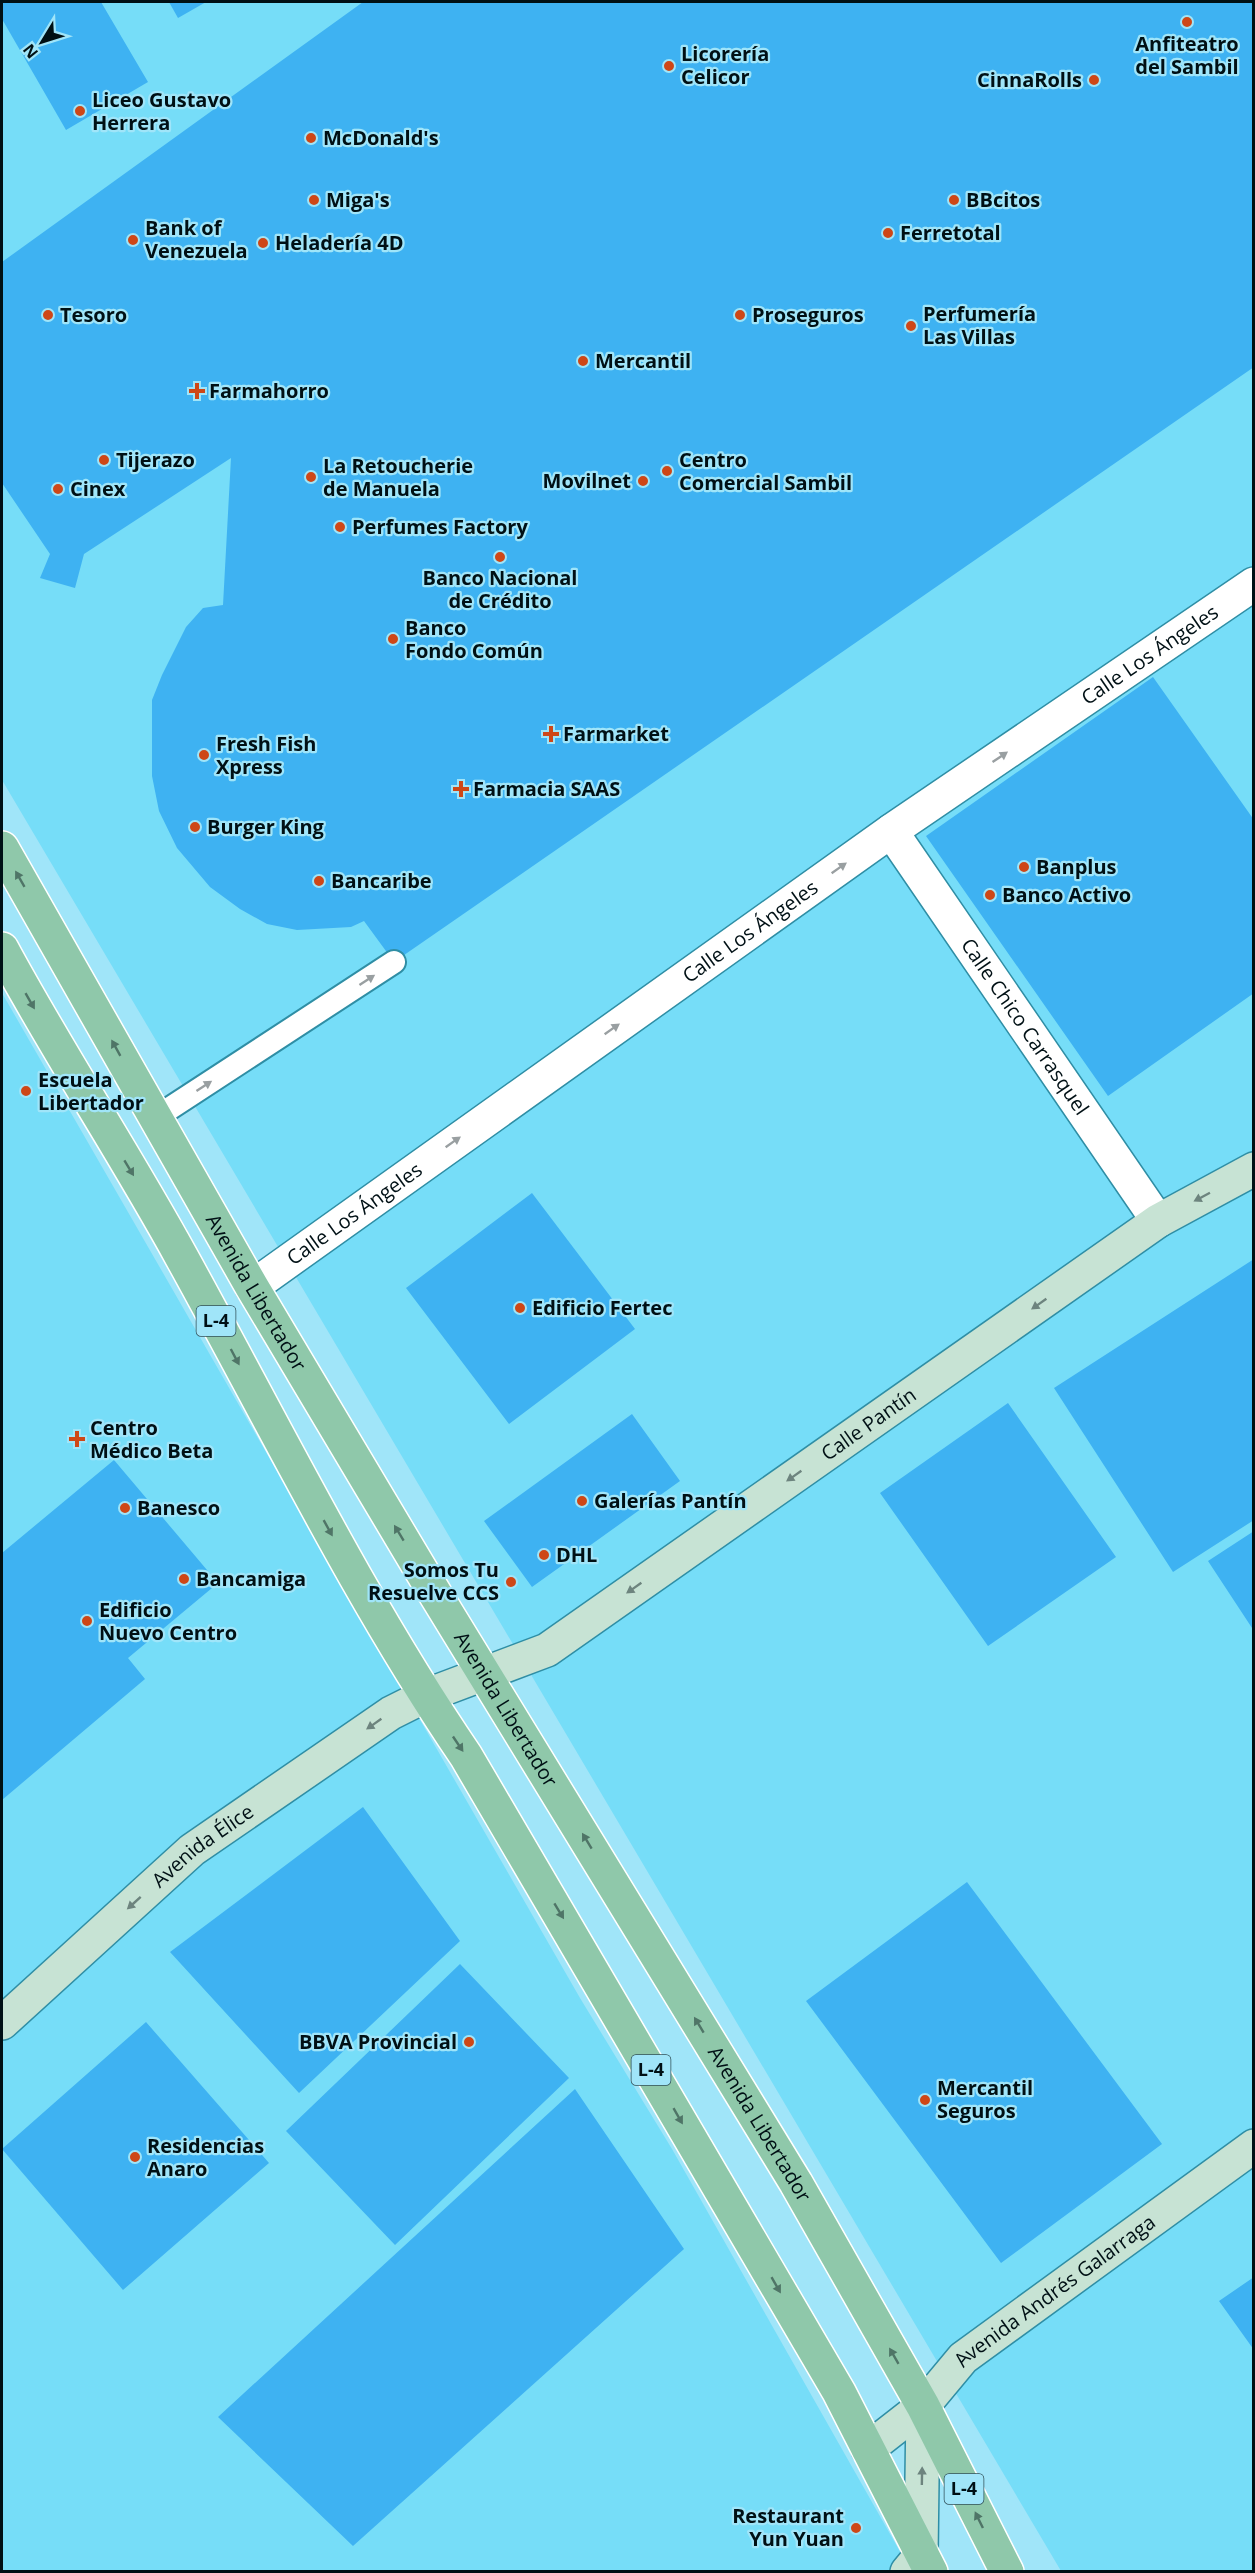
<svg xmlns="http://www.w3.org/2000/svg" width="1255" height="2573" viewBox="0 0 1255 2573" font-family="'Open Sans',sans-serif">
  <rect width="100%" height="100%" fill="#a0e5f9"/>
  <path fill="#76ddf8" d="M2,2H1253V2571H1061L2,780Z
    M2,993L580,1998L672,2149L911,2571H2Z"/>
  <path fill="#3eb2f2" d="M2,2H101L148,82L66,130L2,19Z
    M169,2H206L178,18Z
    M363,2H1254V367L394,962L364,921L351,927L297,930L267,924L240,909L210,887L177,848L159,811L152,776V700L162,675L186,627L203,608L223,605L231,458L84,554L75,588L40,578L50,554L2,483V262Z
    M1153,677L1254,820V993L1108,1096L926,836Z
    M532,1193L635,1329L509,1424L406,1288Z
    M1254,1259V1520L1173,1572L1054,1388Z
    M1008,1403L1116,1557L988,1646L880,1493Z
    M632,1414L680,1481L532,1587L484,1521Z
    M114,1460L218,1583L128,1658L145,1679L2,1800V1553Z
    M1254,1531V1631L1208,1561Z
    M363,1807L460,1941L299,2093L170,1952Z
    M967,1882L1162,2144L1001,2263L806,2001Z
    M460,1964L569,2078L395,2245L286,2131Z
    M146,2022L269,2163L123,2290L2,2149Z
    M575,2089L684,2249L353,2546L218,2417Z
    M1254,2277V2350L1219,2301Z"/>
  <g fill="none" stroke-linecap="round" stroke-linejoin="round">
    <defs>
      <path id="service" d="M155,1118L394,962"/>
      <g id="minor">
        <path id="s1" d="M891,831L1158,1221"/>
        <path id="s2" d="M252,1287L891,831L1254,584"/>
      </g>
      <g id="secondary">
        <path id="s3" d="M2,2023L192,1850L391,1713L425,1696L547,1650L1158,1221L1254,1169"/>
        <path id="s4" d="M868,2449L923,2406L963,2358L1254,2146"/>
        <path d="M907,2572L921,2555L923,2406"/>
      </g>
      <g id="primary">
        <path id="s5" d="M2,848L252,1287L437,1597L796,2183L923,2406L1007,2572"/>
        <path d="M2,949C58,1053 124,1152 181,1256C274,1424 358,1597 466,1756L839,2392L931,2572"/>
      </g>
    </defs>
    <use href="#service" stroke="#2f8ea5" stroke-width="26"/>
    <use href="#minor" stroke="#2f8ea5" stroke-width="36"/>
    <use href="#secondary" stroke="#2f8ea5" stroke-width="36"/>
    <use href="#primary" stroke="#fff" stroke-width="36"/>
    <use href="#service" stroke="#fff" stroke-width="22"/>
    <use href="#minor" stroke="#fff" stroke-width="33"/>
    <use href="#secondary" stroke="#c7e3d4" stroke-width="33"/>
    <use href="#primary" stroke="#8fc8aa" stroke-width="33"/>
  </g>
  <defs><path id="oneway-solid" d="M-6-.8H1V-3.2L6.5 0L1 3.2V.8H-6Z" transform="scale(1.5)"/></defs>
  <g fill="#999fa1">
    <use href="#oneway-solid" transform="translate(1000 757) rotate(-34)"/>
    <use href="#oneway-solid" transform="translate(839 868) rotate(-35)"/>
    <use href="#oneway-solid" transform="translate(367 980) rotate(-33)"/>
    <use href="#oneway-solid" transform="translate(612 1029) rotate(-35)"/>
    <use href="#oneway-solid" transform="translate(204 1086) rotate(-33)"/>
    <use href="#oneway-solid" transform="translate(453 1142) rotate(-35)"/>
  </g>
  <g fill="#4f7567">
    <use href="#oneway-solid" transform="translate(20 879) rotate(-120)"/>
    <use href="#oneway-solid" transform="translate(30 1001) rotate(60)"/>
    <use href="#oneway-solid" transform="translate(116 1048) rotate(-119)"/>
    <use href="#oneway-solid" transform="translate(129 1168) rotate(59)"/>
    <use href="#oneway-solid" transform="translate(235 1357) rotate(62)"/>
    <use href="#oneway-solid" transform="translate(328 1528) rotate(61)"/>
    <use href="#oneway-solid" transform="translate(399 1533) rotate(-121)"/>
    <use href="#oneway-solid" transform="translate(458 1744) rotate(56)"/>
    <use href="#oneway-solid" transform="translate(587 1841) rotate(-121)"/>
    <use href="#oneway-solid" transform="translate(559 1911) rotate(59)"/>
    <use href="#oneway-solid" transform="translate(699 2025) rotate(-121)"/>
    <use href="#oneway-solid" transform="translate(678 2116) rotate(60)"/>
    <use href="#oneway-solid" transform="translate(776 2285) rotate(60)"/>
    <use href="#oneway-solid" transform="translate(894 2356) rotate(-120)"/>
    <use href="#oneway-solid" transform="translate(979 2520) rotate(-116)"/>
  </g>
  <g fill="#6d847e">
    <use href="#oneway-solid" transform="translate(1202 1197) rotate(152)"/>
    <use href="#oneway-solid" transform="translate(1039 1304) rotate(145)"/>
    <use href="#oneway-solid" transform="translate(794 1476) rotate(145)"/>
    <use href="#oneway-solid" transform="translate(634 1588) rotate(145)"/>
    <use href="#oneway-solid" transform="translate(374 1724) rotate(145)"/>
    <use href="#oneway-solid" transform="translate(134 1903) rotate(138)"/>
    <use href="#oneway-solid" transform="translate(922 2476) rotate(-89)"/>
  </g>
  <g fill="#ce4717" stroke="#a0e5f9" stroke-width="2">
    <circle cx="1187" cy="22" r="6"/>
    <circle cx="669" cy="66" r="6"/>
    <circle cx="1094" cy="80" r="6"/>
    <circle cx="80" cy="111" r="6"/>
    <circle cx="311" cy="138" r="6"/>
    <circle cx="314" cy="200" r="6"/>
    <circle cx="954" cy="200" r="6"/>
    <circle cx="888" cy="233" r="6"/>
    <circle cx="133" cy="240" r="6"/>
    <circle cx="263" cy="243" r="6"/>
    <circle cx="48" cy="315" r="6"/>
    <circle cx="740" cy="315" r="6"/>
    <circle cx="911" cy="326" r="6"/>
    <circle cx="583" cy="361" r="6"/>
    <path d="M194 382h6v6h6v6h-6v6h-6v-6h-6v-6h6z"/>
    <circle cx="104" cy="460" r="6"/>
    <circle cx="667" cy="471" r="6"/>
    <circle cx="311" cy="477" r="6"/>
    <circle cx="643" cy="481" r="6"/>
    <circle cx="58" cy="489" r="6"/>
    <circle cx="340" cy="527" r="6"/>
    <circle cx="500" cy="557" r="6"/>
    <circle cx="393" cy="639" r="6"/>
    <path d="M548 725h6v6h6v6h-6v6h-6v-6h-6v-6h6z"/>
    <circle cx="204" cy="755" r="6"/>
    <path d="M458 780h6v6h6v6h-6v6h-6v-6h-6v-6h6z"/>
    <circle cx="195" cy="827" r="6"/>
    <circle cx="1024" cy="867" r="6"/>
    <circle cx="319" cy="881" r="6"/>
    <circle cx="990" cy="895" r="6"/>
    <circle cx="26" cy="1091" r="6"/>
    <circle cx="520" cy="1308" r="6"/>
    <path d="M74 1430h6v6h6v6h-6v6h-6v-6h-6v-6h6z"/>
    <circle cx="582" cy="1501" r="6"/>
    <circle cx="125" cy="1508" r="6"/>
    <circle cx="544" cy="1555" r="6"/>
    <circle cx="184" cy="1579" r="6"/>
    <circle cx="511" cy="1582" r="6"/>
    <circle cx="87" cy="1621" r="6"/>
    <circle cx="469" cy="2042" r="6"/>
    <circle cx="925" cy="2100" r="6"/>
    <circle cx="135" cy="2157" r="6"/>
    <circle cx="856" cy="2528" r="6"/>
  </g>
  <g text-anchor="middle" stroke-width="4.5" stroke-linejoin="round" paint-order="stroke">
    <g fill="#a0e5f9" stroke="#305059" stroke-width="1.5">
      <rect x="196.5" y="1306" width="39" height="30" rx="4.5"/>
      <rect x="631.5" y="2055" width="39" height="30" rx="4.5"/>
      <rect x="944.5" y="2474" width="39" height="30" rx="4.5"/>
    </g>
    <g font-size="18" font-weight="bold" fill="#001015">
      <text x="216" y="1327">L-4</text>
      <text x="651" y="2076">L-4</text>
      <text x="964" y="2495">L-4</text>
    </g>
    <g font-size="20" font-weight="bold" fill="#001015" stroke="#a0e5f9" text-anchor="start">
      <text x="1187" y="51" text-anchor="middle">Anfiteatro<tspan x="1187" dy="23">del Sambil</tspan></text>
      <text x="681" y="61">Licorería<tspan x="681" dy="23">Celicor</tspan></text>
      <text x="1082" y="87" text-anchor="end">CinnaRolls</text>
      <text x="92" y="107">Liceo Gustavo<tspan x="92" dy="23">Herrera</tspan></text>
      <text x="323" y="145">McDonald's</text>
      <text x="326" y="207">Miga's</text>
      <text x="966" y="207">BBcitos</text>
      <text x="145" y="235">Bank of<tspan x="145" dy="23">Venezuela</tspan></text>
      <text x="900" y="240">Ferretotal</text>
      <text x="275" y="250">Heladería 4D</text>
      <text x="923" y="321">Perfumería<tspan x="923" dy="23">Las Villas</tspan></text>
      <text x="60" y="322">Tesoro</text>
      <text x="752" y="322">Proseguros</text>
      <text x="595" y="368">Mercantil</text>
      <text x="209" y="398">Farmahorro</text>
      <text x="116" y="467">Tijerazo</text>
      <text x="679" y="467">Centro<tspan x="679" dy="23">Comercial Sambil</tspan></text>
      <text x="323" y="473">La Retoucherie<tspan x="323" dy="23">de Manuela</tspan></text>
      <text x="631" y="488" text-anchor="end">Movilnet</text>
      <text x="70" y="496">Cinex</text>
      <text x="352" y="534">Perfumes Factory</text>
      <text x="500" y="585" text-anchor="middle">Banco Nacional<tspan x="500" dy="23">de Crédito</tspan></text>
      <text x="405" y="635">Banco<tspan x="405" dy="23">Fondo Común</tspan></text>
      <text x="563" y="741">Farmarket</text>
      <text x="216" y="751">Fresh Fish<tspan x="216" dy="23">Xpress</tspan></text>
      <text x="473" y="796">Farmacia SAAS</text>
      <text x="207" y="834">Burger King</text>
      <text x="1036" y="874">Banplus</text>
      <text x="331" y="888">Bancaribe</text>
      <text x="1002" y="902">Banco Activo</text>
      <text x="38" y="1087">Escuela<tspan x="38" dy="23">Libertador</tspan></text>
      <text x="532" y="1315">Edificio Fertec</text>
      <text x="90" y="1435">Centro<tspan x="90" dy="23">Médico Beta</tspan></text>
      <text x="594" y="1508">Galerías Pantín</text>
      <text x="137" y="1515">Banesco</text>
      <text x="556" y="1562">DHL</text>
      <text x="499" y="1577" text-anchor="end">Somos Tu<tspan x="499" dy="23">Resuelve CCS</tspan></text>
      <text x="196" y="1586">Bancamiga</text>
      <text x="99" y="1617">Edificio<tspan x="99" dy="23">Nuevo Centro</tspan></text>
      <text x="457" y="2049" text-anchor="end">BBVA Provincial</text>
      <text x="937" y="2095">Mercantil<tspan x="937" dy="23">Seguros</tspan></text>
      <text x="147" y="2153">Residencias<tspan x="147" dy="23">Anaro</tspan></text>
      <text x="844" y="2523" text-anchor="end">Restaurant<tspan x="844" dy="23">Yun Yuan</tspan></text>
    </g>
    <g font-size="20" fill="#001015" stroke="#a0e5f9">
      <text dy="7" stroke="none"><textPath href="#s2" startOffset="1098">Calle Los Ángeles</textPath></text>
      <text dy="7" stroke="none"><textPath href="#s2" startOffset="612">Calle Los Ángeles</textPath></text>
      <text dy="7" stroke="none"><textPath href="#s1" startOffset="237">Calle Chico Carrasquel</textPath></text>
      <text dy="7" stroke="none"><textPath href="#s2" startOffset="126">Calle Los Ángeles</textPath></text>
      <text dy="7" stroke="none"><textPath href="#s5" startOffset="512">Avenida Libertador</textPath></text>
      <text dy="7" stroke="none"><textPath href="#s3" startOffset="1060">Calle Pantín</textPath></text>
      <text dy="7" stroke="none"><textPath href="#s5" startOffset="998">Avenida Libertador</textPath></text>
      <text dy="7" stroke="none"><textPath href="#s3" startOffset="268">Avenida Élice</textPath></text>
      <text dy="7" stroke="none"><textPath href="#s5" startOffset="1484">Avenida Libertador</textPath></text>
      <text dy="7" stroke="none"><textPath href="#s4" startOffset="246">Avenida Andrés Galarraga</textPath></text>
    </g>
  </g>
  <rect width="1255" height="2573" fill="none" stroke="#001015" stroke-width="6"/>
  <g transform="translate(42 42) rotate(232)" stroke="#a0e5f9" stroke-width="4.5" paint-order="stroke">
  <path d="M0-4.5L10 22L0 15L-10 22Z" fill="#001015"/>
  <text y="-9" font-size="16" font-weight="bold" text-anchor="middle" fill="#001015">N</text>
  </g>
</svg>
